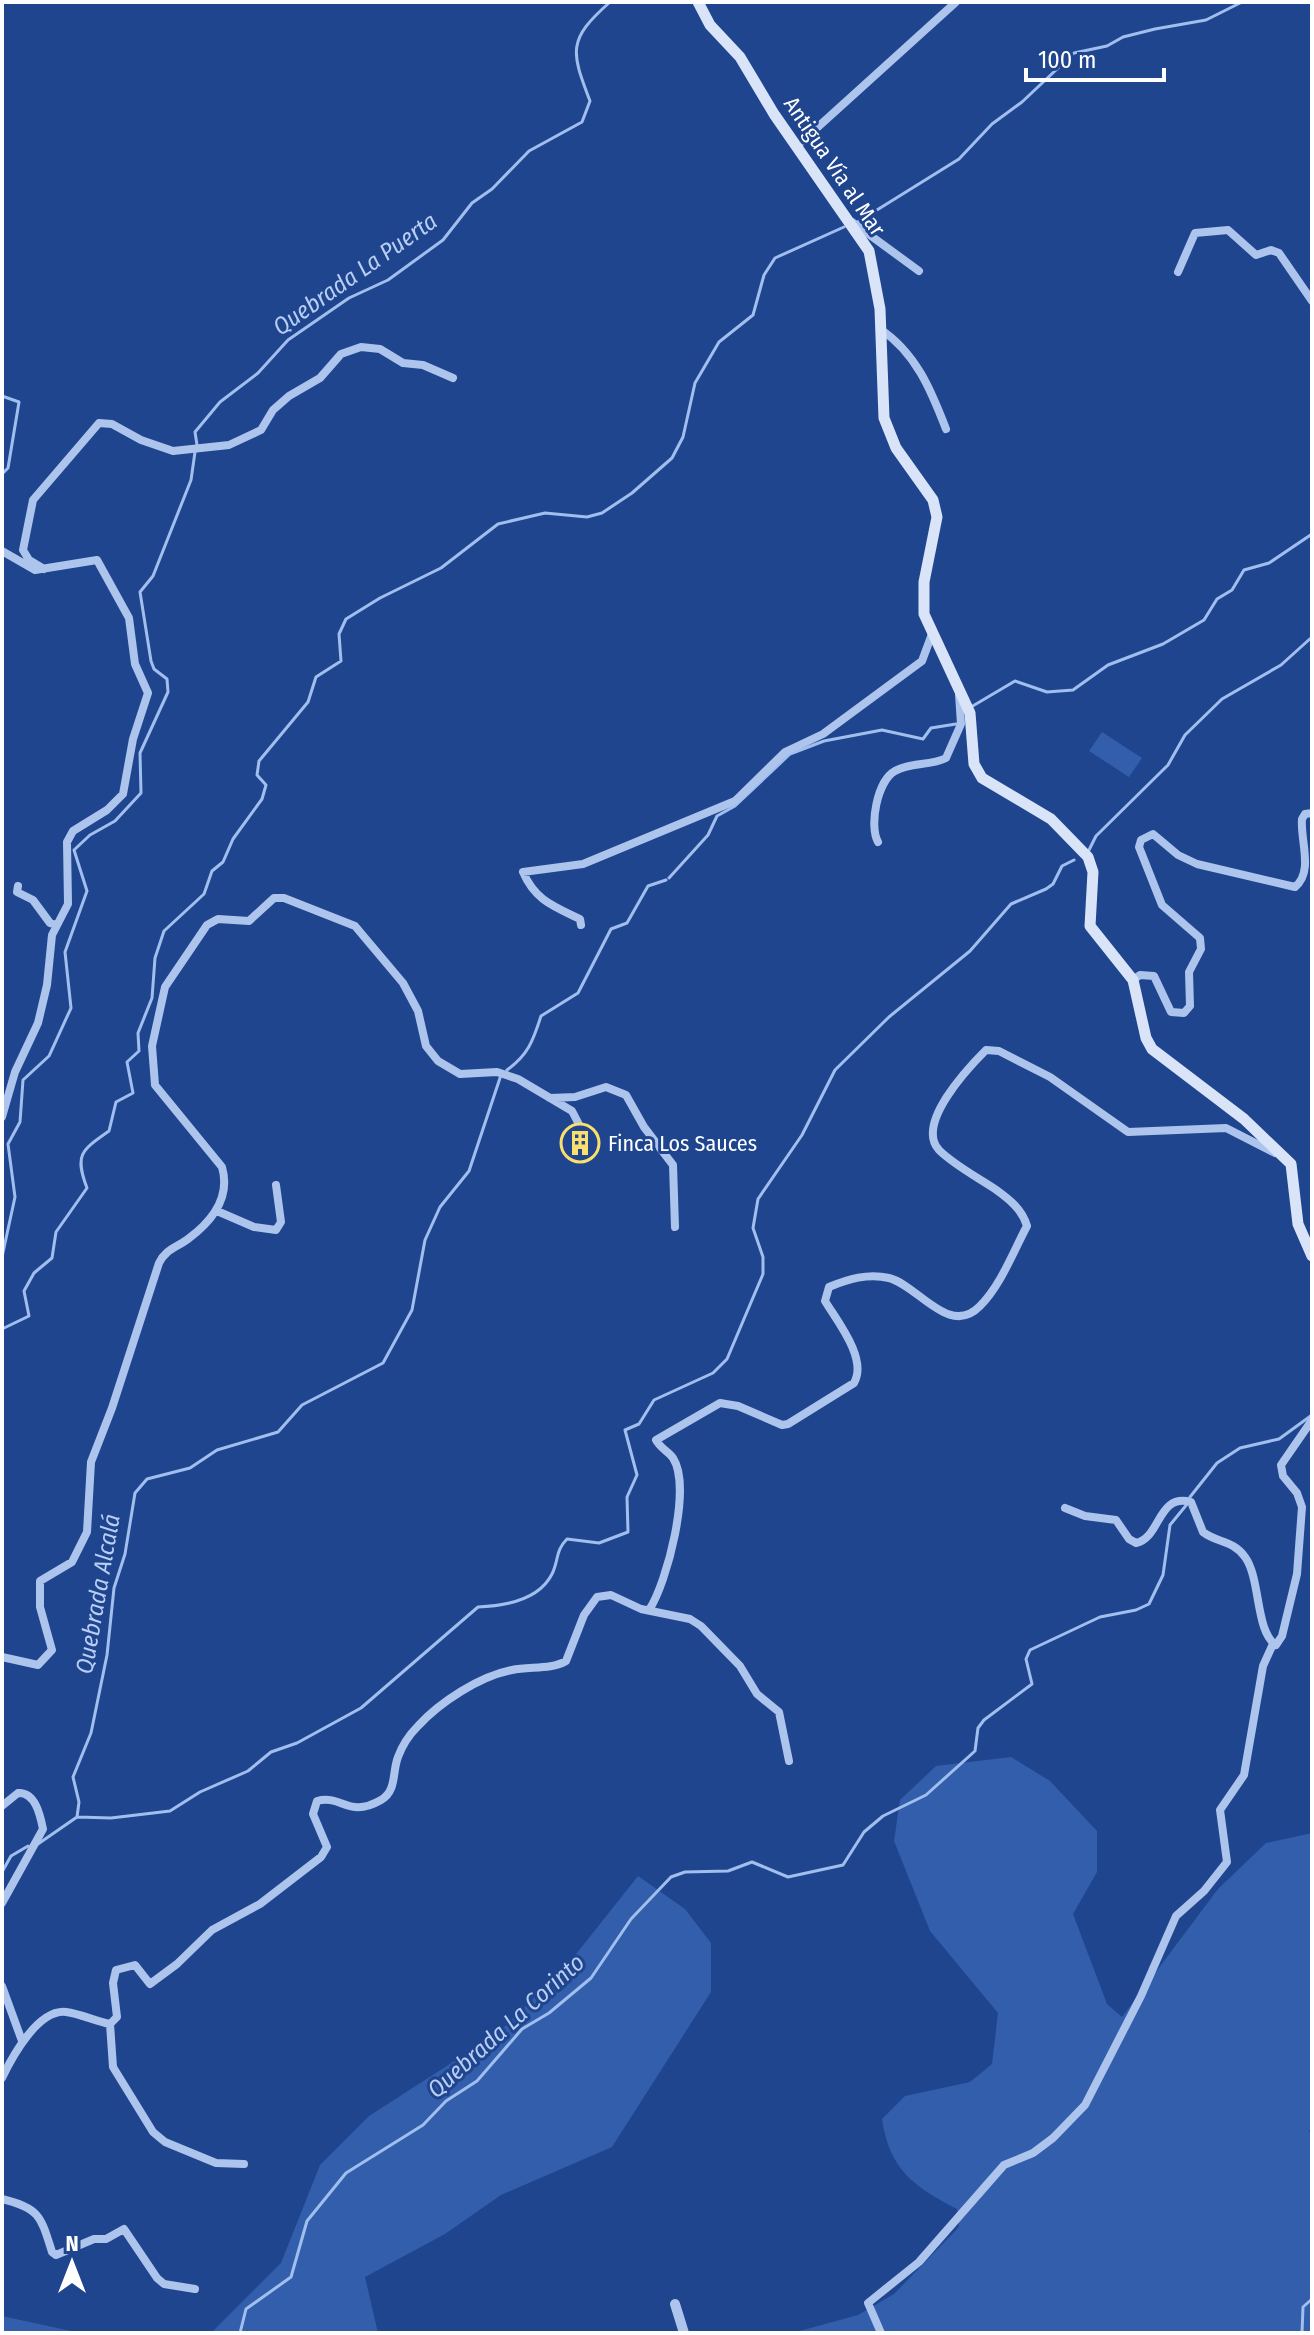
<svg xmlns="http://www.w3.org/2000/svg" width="1314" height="2335" viewBox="0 0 1314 2335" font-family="'Fira Sans Condensed',sans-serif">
  <rect width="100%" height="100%" fill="#1f458e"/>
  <path fill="#325eab" d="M1102,732L1142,758L1129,777L1089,751Z
    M1011,1757L1050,1781L1097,1831V1872L1073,1914L1107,2004L1122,2017L1218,1889L1266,1843L1312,1833V2126L1309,2131L1312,2136V2333H792L858,2315L894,2294L959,2227L957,2209C914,2187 889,2169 882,2119L905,2096L970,2082L992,2064L998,2013L930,1931L894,1841L900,1800L936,1766Z
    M638,1876L685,1909L711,1943V1992L612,2147L501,2195L445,2234L365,2277L378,2333H211L281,2263L320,2165L369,2116L498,2033L565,1968Z
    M2,2316L80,2333H2Z"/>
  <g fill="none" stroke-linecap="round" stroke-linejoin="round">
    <path stroke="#a0beee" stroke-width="3" d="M856,223L959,159L992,124L1022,102L1074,53L1107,46L1123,37L1155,29L1206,20L1242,2
      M2,396L19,402L8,468L2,474
      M197,445L195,432L220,402L258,373L288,340L349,298L388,280L443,240L472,203L492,189L529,151L582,122L590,101C571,51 567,40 610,2
      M971,707L1015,681L1047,692L1073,690L1108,665L1163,644L1204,620L1217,599L1232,590L1244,570L1269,563L1312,534
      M1088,852L1096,836L1168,765L1185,735L1222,699L1281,665L1312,637
      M669,878L708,835L717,816L735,806L790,754L824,741L882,730L923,739L931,728L956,724
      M507,1070C528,1055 533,1041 541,1016L578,993L611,929L627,923L648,886L666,880
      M2,1257L15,1197L8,1144L20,1122L23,1080L49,1056L71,1008L65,952L87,891L74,850L90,835L115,821L141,793L140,753L168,692L167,679L154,669L151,661L140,592L153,576L191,480L195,452
      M2,1329L29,1316L24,1291L34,1273L52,1258L56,1232L87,1188C74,1154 82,1150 109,1131L116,1102L133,1093L127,1062L139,1051L138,1033L152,998L155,958L164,931L204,894L212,871L223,862L233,839L262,799L266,785L257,775L259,761L308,702L316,677L341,661L339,634L346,619L380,598L441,568L498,524L545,513L587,517L602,513L632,493L672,458L683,437L695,383L719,342L753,315L764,275L775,258L844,227
      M1190,1497L1217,1463L1240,1448L1279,1439L1312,1415
      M77,1817L79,1802L73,1777L91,1733L107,1655L114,1588L125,1554L135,1493L147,1479L190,1468L217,1450L278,1432L302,1405L383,1363L412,1310L425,1240L440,1207L469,1171L500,1078
      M38,1844L77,1817L111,1818L170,1811L200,1792L248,1771L271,1752L297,1743L361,1708L478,1607C504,1606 539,1600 552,1574C559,1560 555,1551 567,1539L599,1543L628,1532L627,1497L637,1475L625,1430L639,1424L654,1400L713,1373L727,1359L763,1274V1257L753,1228L758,1199L802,1135L835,1070L889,1017L970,951L1011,904L1046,889L1053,884L1062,866L1074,860
      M2,1872L11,1856L28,1846
      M240,2333L246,2309L291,2277L307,2221L346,2173L423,2125L446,2101L477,2081L522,2029L549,2013L591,1978L631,1919L671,1877L685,1872L728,1871L752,1862L788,1877L843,1865L864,1832L883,1816L926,1795L975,1751L978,1728L984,1720L1032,1684L1026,1659L1030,1650L1100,1617L1136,1610L1149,1604L1163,1575L1170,1525L1188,1503
      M1302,2333L1303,2307L1312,2299"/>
    <path stroke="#adc4ed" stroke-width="8" d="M798,145L956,2
      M852,222L919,271
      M1178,272L1195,233L1228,230L1256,255L1271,250L1279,253L1312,301
      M880,329C916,353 931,390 946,429
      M2,551L35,570L97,560L129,618L135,664L148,693L133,739L123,794L107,810L73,831L67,842L68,904L52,935L47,985L38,1023L15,1072L2,1117
      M44,569L29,560L23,550L33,500L99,423L112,424L141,440L173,451L229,445L261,430L273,410L289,396L320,378L341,354L361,347L380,349L403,363L423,365L453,378
      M878,842C869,826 877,781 895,771C910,762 930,766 946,758L961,724L959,694
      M18,886L17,892L33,900L50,923L56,925
      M581,925L580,919C553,906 535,900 523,872L583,864L735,801L785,752L823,734L922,661L932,634
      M1133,980L1140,975L1154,976L1171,1012L1184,1013L1190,1006L1189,972L1201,949L1200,938L1162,905L1139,847L1141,840L1153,834L1178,855L1197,864L1295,887C1314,872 1300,840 1302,819L1305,814L1312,813
      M550,1098L575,1097L606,1087L626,1095L644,1127L673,1165L675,1227
      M217,1211L254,1227L276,1230L281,1222L276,1185
      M1065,1508L1085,1516L1116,1520L1129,1539L1136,1543C1161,1538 1157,1493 1191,1502L1203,1532C1217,1543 1233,1540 1245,1557C1261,1579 1255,1631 1276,1645L1282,1636L1297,1574L1302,1507L1297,1493L1283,1476L1281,1465L1312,1420
      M649,1610C667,1583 692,1487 673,1458C668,1451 660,1448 656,1440L720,1403L738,1406L782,1425L788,1424L854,1383C868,1359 837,1321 825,1301L829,1287C848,1279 868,1273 889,1278C918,1285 949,1338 980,1306C1001,1285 1013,1252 1027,1226C1022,1209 1009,1199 995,1189C977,1177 954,1165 939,1150C915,1124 968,1068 986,1050L999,1051L1050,1077L1128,1132L1226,1128L1275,1153
      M2,1657L38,1665L52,1650L40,1607V1581L72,1562L87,1532L91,1462L112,1408L159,1263C166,1249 176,1248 188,1239C211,1222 231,1198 222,1167L155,1085L152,1046L165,987L207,925L218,919L249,921L274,898H284L355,926L403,983L418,1011L426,1046L438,1061L460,1074L497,1072L518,1079L572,1111L585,1136
      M2,1806L18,1793C35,1792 40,1814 43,1829L2,1903
      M2,1986L22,2041
      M110,2024L113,2067L153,2132L165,2142L216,2163L244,2164
      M2,2078C12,2057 38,2009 66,2012C81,2014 95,2021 110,2024L117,2017L113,1983L116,1970L135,1965L150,1984L177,1964L212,1930L260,1904L321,1857L327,1847L313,1814L317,1801C342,1794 348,1819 381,1800C397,1791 392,1772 398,1757C402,1746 410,1734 418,1726C440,1702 480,1676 512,1670C529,1666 551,1670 566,1661L584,1615L597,1597L611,1595L641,1609L690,1619L701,1626L740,1666L757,1694L779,1712L789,1761
      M2,2199C40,2208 41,2217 52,2252L56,2255L94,2239H106L124,2229L157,2278L164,2284L195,2289
      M881,2333L868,2303L919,2262L1004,2165L1033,2153L1053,2138L1085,2105L1141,1996L1176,1916L1204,1891L1227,1862L1220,1810L1244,1775L1263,1666L1273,1644"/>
    <path stroke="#adc4ed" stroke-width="10" d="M675,2304L684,2333"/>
    <path stroke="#d9e4f9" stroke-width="11" d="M698,2L710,25L740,57L774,114L869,251L880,309L884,418L896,448L933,500L937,517L924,582V614L970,713L974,764L982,778L1051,819L1088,857L1093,872L1090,926L1133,980L1146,1038L1152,1049L1244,1119L1291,1164L1298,1224L1312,1256"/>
  </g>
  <defs>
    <symbol id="building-ring" viewBox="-11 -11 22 22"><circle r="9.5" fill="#1f458e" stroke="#fbdf6d" stroke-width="1.5"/><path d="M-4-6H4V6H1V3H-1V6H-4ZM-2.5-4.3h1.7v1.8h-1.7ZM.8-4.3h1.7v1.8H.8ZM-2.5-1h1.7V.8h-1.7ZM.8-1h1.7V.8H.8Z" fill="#fbdf6d"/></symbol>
  </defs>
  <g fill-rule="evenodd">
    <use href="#building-ring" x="558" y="1121" width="44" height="44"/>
  </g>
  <g text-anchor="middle" stroke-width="6" stroke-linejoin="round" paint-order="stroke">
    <g font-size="22" fill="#fff" stroke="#1f458e">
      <text transform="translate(835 166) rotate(56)" y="8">Antigua Vía al Mar</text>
    </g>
    <g font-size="22" fill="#fff" stroke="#1f458e" text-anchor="start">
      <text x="608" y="1151">Finca Los Sauces</text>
    </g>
    <g font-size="24" font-style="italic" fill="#b9cef4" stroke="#1f458e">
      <text transform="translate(355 274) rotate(-35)" y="8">Quebrada La Puerta</text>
      <text transform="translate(98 1594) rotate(-80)" y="8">Quebrada Alcalá</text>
      <text transform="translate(506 2026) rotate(-42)" y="8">Quebrada La Corinto</text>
    </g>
  </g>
  <rect width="1314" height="2335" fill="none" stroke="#ffffff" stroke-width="8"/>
  <g transform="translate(72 2263)" stroke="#1f458e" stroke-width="6" paint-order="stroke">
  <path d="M0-6L14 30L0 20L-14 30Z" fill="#ffffff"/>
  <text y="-12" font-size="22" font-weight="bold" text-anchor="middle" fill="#ffffff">N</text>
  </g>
  <path d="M1026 68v12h138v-12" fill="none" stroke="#ffffff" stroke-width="4"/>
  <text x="1038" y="68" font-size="24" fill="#ffffff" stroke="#1f458e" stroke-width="6" paint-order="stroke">100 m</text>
</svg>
